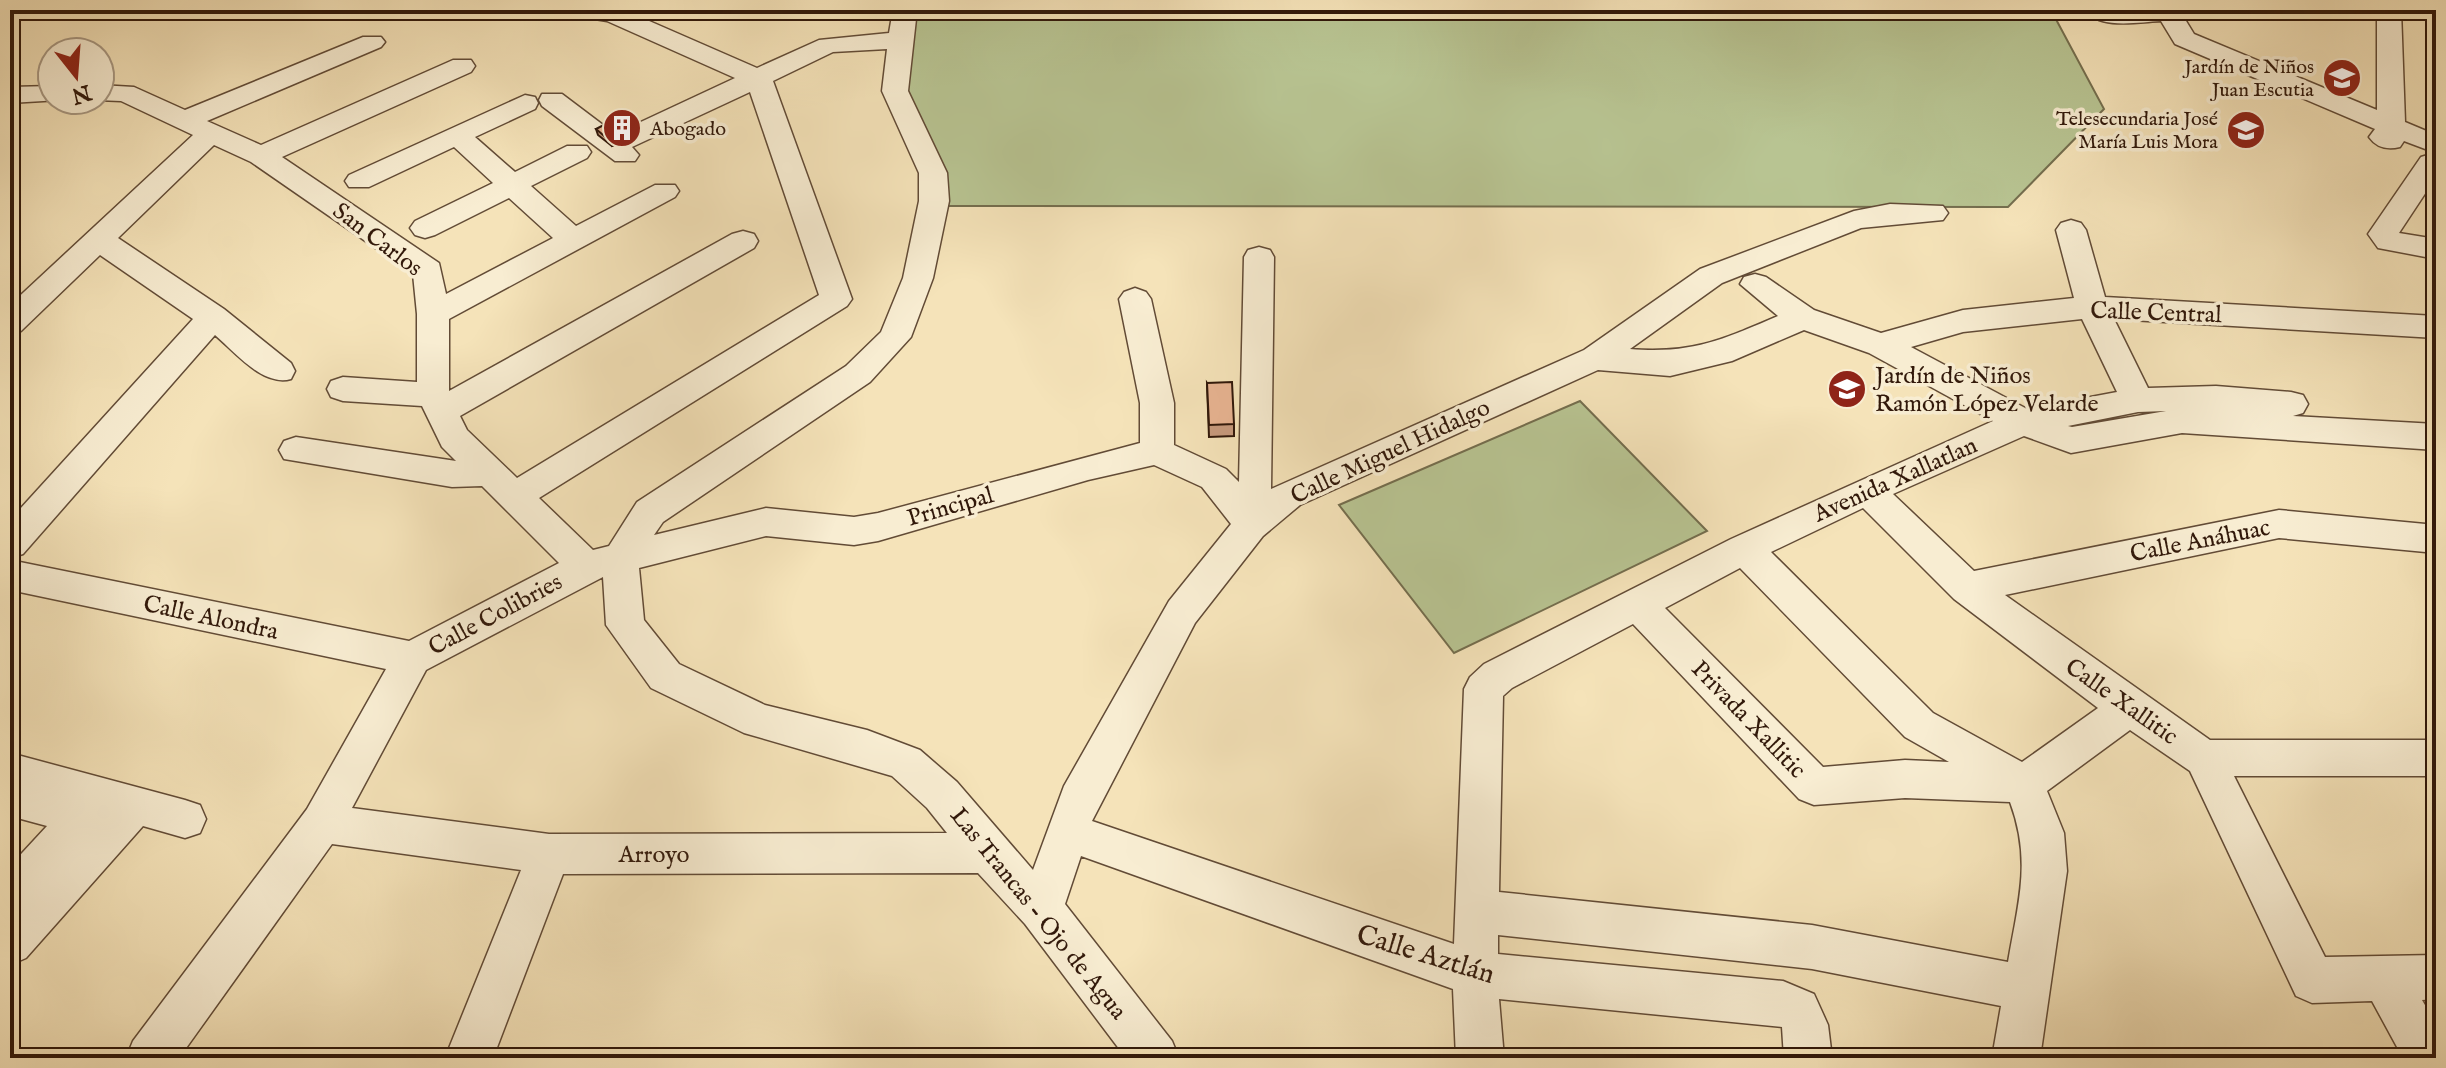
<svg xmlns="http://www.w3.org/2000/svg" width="2446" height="1068" viewBox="0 0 2446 1068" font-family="'IM FELL English',serif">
  <rect width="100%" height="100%" fill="#f5e3b9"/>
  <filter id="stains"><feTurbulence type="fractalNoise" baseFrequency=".0025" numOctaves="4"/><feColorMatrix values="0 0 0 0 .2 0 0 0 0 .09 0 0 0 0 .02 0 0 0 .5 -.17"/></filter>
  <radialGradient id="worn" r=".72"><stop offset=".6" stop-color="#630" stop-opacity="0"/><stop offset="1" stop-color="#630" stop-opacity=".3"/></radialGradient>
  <path fill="#b8c492" stroke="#746e4e" stroke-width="2" d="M903,10H2051L2104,109L2008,207L943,206L888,80Z
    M1580,401L1707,531L1454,653L1339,505Z"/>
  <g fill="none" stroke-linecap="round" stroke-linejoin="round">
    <defs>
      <path id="minor" d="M567,10H624L757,68L819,40L889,33L893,10H917L908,91L947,173L949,201L933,278L911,337L870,382L663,522L654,535L766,508L854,517L878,513L1140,443V403L1119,299L1124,292L1135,288L1146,292L1151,299L1174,403V445L1226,469L1239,482L1244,257L1248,250L1259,247L1270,250L1274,257L1271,489L1584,350L1700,269L1854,211L1890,204L1943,206L1948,213L1943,220L1861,228L1722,283L1630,349C1692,354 1722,340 1778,316L1740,284L1744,277L1755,274L1766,277L1814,310L1881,333L1963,310L2074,298L2056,230L2061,223L2071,220L2081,223L2086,230L2105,297L2436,316V338L2114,319L2148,388L2216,386L2291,392L2303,395L2308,404L2303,413L2293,416L2436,424V450L2182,433L2071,453L2024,436L1893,494L1974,571L2279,510L2436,525V553L2279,538L2005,595L2210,740H2436V776H2234L2325,957L2436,955V999L2422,1000L2436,1024V1058H2403L2372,1001L2312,1003L2296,996L2190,771L2130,730L2047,791L2064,833L2067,871L2040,1058H1992L2001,1006L1812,969L1498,935V954L1783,981L1814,994L1828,1025L1832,1058H1784L1782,1027L1499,999L1504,1058H1456L1453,989L1081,856L1065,904L1172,1041L1179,1058H1126L1025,924L978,873L563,874L493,1058H445L521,870L332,844L179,1058H126L133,1041L307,809L386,669L10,590V560L409,641L559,563L482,486L452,487L284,459L279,450L284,441L296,437L456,461L442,447L422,406L343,401L331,397L327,389L331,381L343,377L417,382V314L413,274L251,162L214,145L118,238L224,309L291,363L295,371L291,379C263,387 235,352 215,335L23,554L10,558V520L193,319L100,255L21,331L10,334V305L193,135L121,101L96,100H100V85L134,87L185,110L363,37H381L385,42L381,47L207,121L261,145L453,60H471L475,66L471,72L282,157L439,263L446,294L553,238L509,198L435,235L425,238L415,235L410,228L415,221L493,183L454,147L369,187H349L345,181L349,175L525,95L535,97L538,103L535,109L475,137L515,172L567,146H587L591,152L587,158L531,186L576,226L655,185H675L679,191L675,197L449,319V391L732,234L743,231L754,234L758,241L754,248L460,416L467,430L517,478L819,295L750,92L632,147L639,155L635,161H615L542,106L539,100L542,94H562L615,134L735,78L607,21L570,15ZM887,49L882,91L919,173V201L903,278L881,332L846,366L637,502L609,546L593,550L539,498L847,306L852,299L773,81L833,52ZM2082,319L2117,392L2027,409L1911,347L1963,332ZM1804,330L1869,353L1993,421L1731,539L1484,664L1470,677L1464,689L1454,944L1092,821L1195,623L1263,536L1300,505L1598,370L1670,376L1732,361ZM2166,411L2072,427L2068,426L2138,412ZM1154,465L1202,487L1231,524L1169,601L1064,786L1033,870L957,782L920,750L867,730L765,705L679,664L644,620L639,568L766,536L854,545L878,541L1088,480ZM1863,508L1954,599L2098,708L2022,762L1933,713L1771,552ZM1740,568L1905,737L1949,762L1905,760L1823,767L1665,608ZM603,577L606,625L651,688L744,733L892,776L927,808L947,833L549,834L352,808L426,670ZM1633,624L1799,799L1814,805L1905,798L2010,802C2032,861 2018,903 2008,962L1812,925L1499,892L1503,696L1512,688Z
        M2085,10H2187L2183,16L2194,34L2377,110V10H2401L2405,122L2436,135V153L2404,141L2400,147C2387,150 2377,148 2369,137L2375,129L2175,44L2161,21C2139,22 2099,30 2085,10Z
        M52,86V100H60L10,103V87Z
        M2431,154L2436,156V177L2399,233L2436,239V259L2378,248L2368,234L2421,157Z
        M10,753L185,800L200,805L206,819L200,833L185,838L143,826L26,958L10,965V866L47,826L10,816Z"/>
    </defs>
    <use href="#minor" stroke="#624b36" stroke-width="3"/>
    <use href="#minor" fill="#f8edd2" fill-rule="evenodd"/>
  </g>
  <path fill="#c79a7d" stroke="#31180a" stroke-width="2" d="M636,128L638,134L612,146L598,135L596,129Z
    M1207,383L1234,424V436L1209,437Z"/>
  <path fill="#a27d66" stroke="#31180a" stroke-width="2" d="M636,128L638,134L612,146L609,140Z"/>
  <path fill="#e7b391" stroke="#31180a" stroke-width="2" d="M621,116L636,128L609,140L596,129Z
    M1232,382L1234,424L1209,425L1207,383Z"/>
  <defs>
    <symbol id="school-disc" viewBox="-11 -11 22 22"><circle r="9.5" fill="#8f2418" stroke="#f8edd2"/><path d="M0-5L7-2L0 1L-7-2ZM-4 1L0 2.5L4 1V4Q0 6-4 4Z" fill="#fff"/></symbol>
    <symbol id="building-disc" viewBox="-11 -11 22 22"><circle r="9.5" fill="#8f2418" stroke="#f8edd2"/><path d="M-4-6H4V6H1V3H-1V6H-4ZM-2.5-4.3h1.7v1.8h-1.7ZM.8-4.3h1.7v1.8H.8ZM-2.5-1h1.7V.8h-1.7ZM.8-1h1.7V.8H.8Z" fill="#fff"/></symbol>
  </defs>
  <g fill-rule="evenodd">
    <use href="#school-disc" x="2320" y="56" width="44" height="44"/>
    <use href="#building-disc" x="600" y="106" width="44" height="44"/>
    <use href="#school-disc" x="2224" y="108" width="44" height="44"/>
    <use href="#school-disc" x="1825" y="367" width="44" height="44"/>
  </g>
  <g text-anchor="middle" stroke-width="7" stroke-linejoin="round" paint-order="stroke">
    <g font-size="20" fill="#31180a" stroke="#f8edd2" text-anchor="end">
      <text x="2314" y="73">Jardín de Niños<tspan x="2314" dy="23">Juan Escutia</tspan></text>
      <text x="2218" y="125">Telesecundaria José<tspan x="2218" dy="23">María Luis Mora</tspan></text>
      <text x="650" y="135" text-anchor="start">Abogado</text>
    </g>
    <g font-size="24" fill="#31180a" stroke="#f8edd2">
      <text transform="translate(378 239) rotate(37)" y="8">San Carlos</text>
      <text transform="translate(2156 312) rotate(2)" y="8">Calle Central</text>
      <text transform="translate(1390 451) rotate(-25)" y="8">Calle Miguel Hidalgo</text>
      <text transform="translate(1895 479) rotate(-24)" y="8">Avenida Xallatlan</text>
      <text transform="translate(950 506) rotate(-16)" y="8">Principal</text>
      <text transform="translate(2200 540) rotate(-11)" y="8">Calle Anáhuac</text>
      <text transform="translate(495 614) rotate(-28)" y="8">Calle Colibries</text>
      <text transform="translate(211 617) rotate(12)" y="8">Calle Alondra</text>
      <text transform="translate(2122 701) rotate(35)" y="8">Calle Xallitic</text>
      <text transform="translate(1749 719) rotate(46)" y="8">Privada Xallitic</text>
      <text x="654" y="862">Arroyo</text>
      <text transform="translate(1039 913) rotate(51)" y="8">Las Trancas - Ojo de Agua</text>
    </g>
    <g font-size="24" fill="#31180a" stroke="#f8edd2" text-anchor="start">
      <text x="1875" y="383">Jardín de Niños<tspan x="1875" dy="28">Ramón López Velarde</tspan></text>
    </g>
    <g font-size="28" fill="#31180a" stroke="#f8edd2">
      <text transform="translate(1426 953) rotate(17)" y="10">Calle Aztlán</text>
    </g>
  </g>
  <rect width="2446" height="1068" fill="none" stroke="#f5e3b9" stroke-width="40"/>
  <rect x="12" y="12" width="2422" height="1044" fill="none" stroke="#31180a" stroke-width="4"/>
  <rect x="20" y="20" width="2406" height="1028" fill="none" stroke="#31180a" stroke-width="2"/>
  <g transform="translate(76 76) rotate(163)"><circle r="38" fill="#f8edd2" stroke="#a89882" stroke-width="2"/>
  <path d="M0-6L14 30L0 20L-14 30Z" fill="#8f2418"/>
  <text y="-12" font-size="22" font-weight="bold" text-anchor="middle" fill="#31180a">N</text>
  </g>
  <rect width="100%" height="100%" filter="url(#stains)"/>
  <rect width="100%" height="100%" fill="url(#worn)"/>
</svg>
